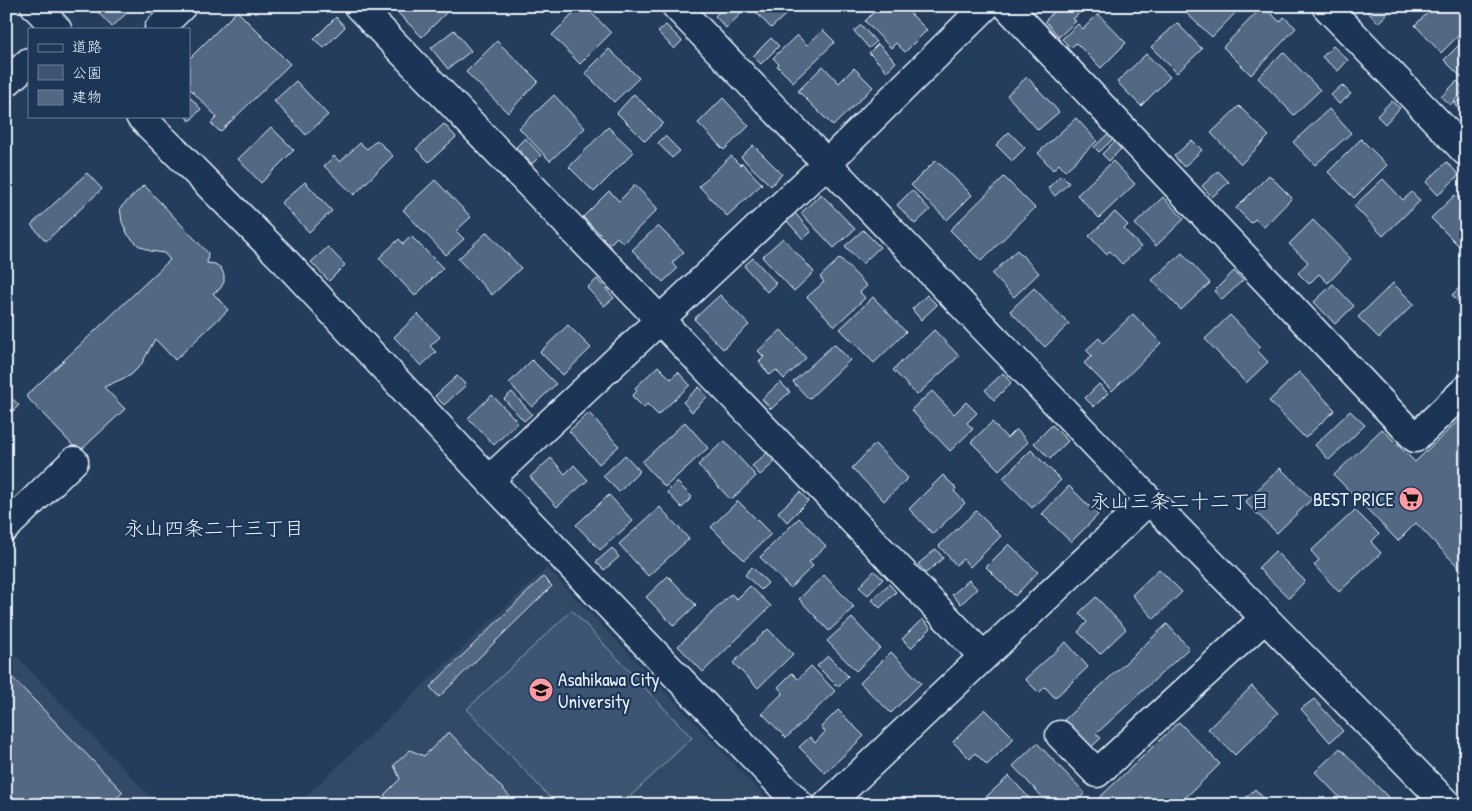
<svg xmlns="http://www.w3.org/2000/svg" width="1472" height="811" viewBox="0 0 1472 811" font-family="'Patrick Hand','Klee One',sans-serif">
  <rect width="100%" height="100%" fill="#253d5d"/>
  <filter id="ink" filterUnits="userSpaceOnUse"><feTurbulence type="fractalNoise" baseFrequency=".02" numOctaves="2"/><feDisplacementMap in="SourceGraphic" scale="10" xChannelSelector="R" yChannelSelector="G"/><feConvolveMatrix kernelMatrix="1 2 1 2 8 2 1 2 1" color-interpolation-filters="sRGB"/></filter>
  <g filter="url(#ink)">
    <path fill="#334a68" d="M547,568L773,805H297Z
      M6,645L158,805H6Z"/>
    <path fill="#3e5472" stroke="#93a2b5" d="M572,610L692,738L621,805H557L467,709Z"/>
    <path fill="#536782" stroke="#e8f1f8" d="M92,6H134L112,27Z
      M403,6H453L422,37L397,12Z
      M581,6H585L611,33L580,64L552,35Z
      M725,6H742L745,10L726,28L715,16Z
      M750,6H795L771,28Z
      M880,6H903L927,30L905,52L896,43L891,48L865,21Z
      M1059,6H1087L1073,19L1076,21L1059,37L1045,21Z
      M1191,6H1242L1212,37L1185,12Z
      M1263,6L1280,22L1284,17L1296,28L1251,75L1223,47Z
      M1362,6H1395L1378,23Z
      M1435,6H1466V28L1441,53L1415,25Z
      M237,11L290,64L220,132L211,123L217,117L189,88V59Z
      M1098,14L1126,43L1101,68L1076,43L1071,48L1062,39L1078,24L1083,29Z
      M336,17L345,27L324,48L314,39Z
      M1177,23L1202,49L1177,73L1151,47Z
      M666,25L682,41L674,49L658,32Z
      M861,25L876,42L869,48L854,31Z
      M454,30L471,51L448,69L431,48Z
      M823,30L835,42L793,82L777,66L779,64L773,58L797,35L807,45Z
      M771,38L779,46L761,64L753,56Z
      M1466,38V78L1464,80L1444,60Z
      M497,41L538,81L508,113L466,72Z
      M878,44L896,62L887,71L869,53Z
      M1333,46L1348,60L1338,71L1322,57Z
      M609,49L639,78L614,102L585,73Z
      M1283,52L1320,90L1294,115L1258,78Z
      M1146,54L1170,77L1141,106L1117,82Z
      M823,66L839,83L854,68L873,87L833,126L798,91Z
      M1027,77L1059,112L1038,130L1007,95Z
      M296,81L328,115L306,135L274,101Z
      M1457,81L1465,90L1450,105L1441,97Z
      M1342,85L1351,94L1339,104L1331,95Z
      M1466,93V115L1465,116L1454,104Z
      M634,94L663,123L645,141L617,113Z
      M554,95L585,128L550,161L519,128Z
      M189,96L201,109L190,121L185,116H189Z
      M723,98L749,126L724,150L698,123Z
      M1391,101L1400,108L1385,124L1377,116Z
      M1239,106L1269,136L1241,164L1211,133Z
      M1329,109L1351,133L1315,165L1293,142Z
      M1076,118L1097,141L1065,171L1059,164L1053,170L1038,153Z
      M444,124L456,137L429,162L416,149Z
      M271,127L294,150L261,183L238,159Z
      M608,127L634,152L594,192L569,167Z
      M1009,132L1025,148L1012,161L996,145Z
      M1108,134L1113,139L1099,152L1094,147Z
      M665,136L680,151L672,158L658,143Z
      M525,138L541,155L532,164L516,147Z
      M1361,139L1387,165L1354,198L1328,172Z
      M377,140L393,156L354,195L324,166L334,156L340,162L360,143L367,149Z
      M1116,140L1123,147L1109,161L1102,154Z
      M1192,140L1202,150L1184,167L1174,156Z
      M753,145L782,174L771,186L741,157Z
      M731,156L740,165L742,163L762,184L727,216L699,186Z
      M936,160L972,195L947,220L911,185Z
      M1113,161L1135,184L1099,218L1077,195Z
      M1447,162L1459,175L1438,195L1426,182Z
      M1218,171L1229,182L1212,197L1202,186Z
      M87,173L102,189L46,241L31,225Z
      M1061,175L1069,183L1055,196L1048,188Z
      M1269,175L1292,198L1264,227L1255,219L1251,223L1236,208Z
      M1004,177L1035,208L981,261L950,230Z
      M1383,179L1403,200L1412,192L1420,201L1383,236L1354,206Z
      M435,180L471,217L456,231L464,239L446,255L403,210Z
      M305,182L332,211L309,232L281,203Z
      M144,185L208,253L207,263L215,264L221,268L224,275V282L220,289L213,293L228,310L175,360L155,339L141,365L131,375L104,387L125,409L79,452L26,396L170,260L164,253L150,251L138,245L128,235L122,222L120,208Z
      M635,185L658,209L623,243L617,237L610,244L583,217L609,191L619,201Z
      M912,190L930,210L915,224L897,205Z
      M821,194L855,229L834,248L801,213Z
      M1455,195L1466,206L1465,252L1431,218Z
      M1163,197L1184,219L1156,246L1135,224Z
      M1115,212L1128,225L1124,229L1141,247L1122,264L1110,251L1106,254L1089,236Z
      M795,213L811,232L803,239L787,221Z
      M1313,220L1351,259L1328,283L1319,274L1309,284L1298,273L1308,262L1289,244Z
      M658,226L684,252L672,263L677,269L663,282L632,250Z
      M863,230L880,247L862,264L845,246Z
      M487,232L521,268L492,295L458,259Z
      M411,236L443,268L415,296L379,258L399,239L403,244Z
      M783,238L814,272L794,291L762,257Z
      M328,247L345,265L329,281L311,262Z
      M1017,250L1039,273L1014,297L992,274Z
      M1182,253L1210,283L1181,310L1152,280Z
      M753,258L776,283L767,292L744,266Z
      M840,258L867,286L860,292L865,298L835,326L807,297L824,282L820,277Z
      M1234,271L1243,280L1222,300L1214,291Z
      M597,279L614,298L604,306L587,288Z
      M1466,281V309L1452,295Z
      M1393,283L1414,304L1379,338L1358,317Z
      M1333,284L1354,306L1335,324L1314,302Z
      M1034,288L1069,324L1045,347L1010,311Z
      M720,295L749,325L723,349L694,319Z
      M927,295L937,305L921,320L912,309Z
      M873,297L906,332L874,363L840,329Z
      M418,314L440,337L430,346L436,352L421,366L394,337Z
      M1133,314L1161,343L1112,391L1084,363L1092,356L1086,350L1099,338L1103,343Z
      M1230,315L1261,347L1257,350L1268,362L1246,383L1205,339Z
      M568,325L591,348L563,375L540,352Z
      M781,330L806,358L784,379L776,370L770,375L759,362L764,357L758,351Z
      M934,330L959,356L917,395L893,370Z
      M834,344L850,360L809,399L793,382Z
      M532,360L556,384L532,407L509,383Z
      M658,366L671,379L678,372L690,385L658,415L647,404L644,408L632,396L637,391L635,388Z
      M1299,372L1335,410L1305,438L1269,401Z
      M1003,373L1011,383L994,400L985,390Z
      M457,376L466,385L444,405L435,396Z
      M780,382L790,392L771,409L762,399Z
      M1099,384L1108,393L1094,407L1085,398Z
      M699,387L708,396L692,412L683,402Z
      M932,391L954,414L966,402L977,413L967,423L973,429L950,451L911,410Z
      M512,392L532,414L524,421L504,399Z
      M6,393L19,405L6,418Z
      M492,395L518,422L494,445L468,418Z
      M1350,411L1365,425L1329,460L1315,445Z
      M589,413L619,446L599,464L569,431Z
      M1466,413V575L1416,523L1398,541L1334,475L1382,429L1415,462Z
      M685,422L708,448L665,487L642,462Z
      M992,422L1007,438L1016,429L1028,442L999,470L971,442Z
      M1052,425L1068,441L1050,459L1034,443Z
      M724,441L756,476L731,500L698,465Z
      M875,444L908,478L884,501L852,468Z
      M1031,450L1061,480L1032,508L1003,478Z
      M768,452L776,461L760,475L752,466Z
      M625,455L640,471L619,492L603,476Z
      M551,458L565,474L574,465L588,480L557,507L530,477Z
      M1280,468L1312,499L1277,533L1245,502Z
      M943,475L956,488L954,491L965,503L933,534L909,509Z
      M677,482L692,497L682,508L667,492Z
      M1069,486L1098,515L1071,542L1042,514Z
      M800,492L808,501L787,522L778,512Z
      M609,495L633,521L600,550L576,525Z
      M738,501L771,534L744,560L711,527Z
      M660,507L689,539L648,576L619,544Z
      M1355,510L1379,534L1371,542L1381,553L1339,592L1314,565L1319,560L1311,551Z
      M976,511L1001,536L970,567L963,559L956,565L939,546Z
      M799,518L826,546L809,562L813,566L790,588L760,557Z
      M1009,544L1038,572L1015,596L986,567Z
      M612,548L619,557L604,570L596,562Z
      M936,549L943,558L926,573L918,564Z
      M1275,551L1305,581L1289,598L1258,568Z
      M752,567L768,583L761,590L745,575Z
      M1159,569L1182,592L1154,619L1132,595Z
      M874,571L883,579L868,595L859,587Z
      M824,575L854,607L829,631L799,599Z
      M668,576L696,605L674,626L646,597Z
      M543,577L552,586L439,697L430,687Z
      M969,580L977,589L961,604L952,595Z
      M889,584L896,592L880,608L872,600Z
      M750,586L771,606L703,672L678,646L731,594L737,599Z
      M1096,597L1126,629L1100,654L1078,632L1087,622L1079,613Z
      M852,618L880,648L856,671L827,641Z
      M922,619L931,628L911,648L902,639Z
      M1167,624L1189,648L1096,734L1101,738L1088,750L1062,722Z
      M768,629L793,654L758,688L733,663Z
      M1066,642L1088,667L1055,698L1045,687L1039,693L1025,679Z
      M891,652L921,683L891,713L860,683Z
      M828,656L848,676L838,687L817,666Z
      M811,666L835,691L786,738L762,713L783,693L778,687L792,673L798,679Z
      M6,671L123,792L113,802L116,805H6Z
      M1252,686L1278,713L1235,755L1208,729Z
      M1314,699L1343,731L1330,742L1301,709Z
      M985,709L1014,738L987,765L975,753L970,759L953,742Z
      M838,710L864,736L825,773L799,747L810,737L815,743L825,732L821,727Z
      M1179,722L1220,764L1178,805H1104L1098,799Z
      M449,732L518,805H393L384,795L400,779L394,765L410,750L424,756Z
      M1037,743L1085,793L1073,805H1050L1013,766Z
      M1340,748L1388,797V805H1347L1315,772Z
      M1009,776L1032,801L1027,805H977Z
      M1255,789L1270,805H1238Z"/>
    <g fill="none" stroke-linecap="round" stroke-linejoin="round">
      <defs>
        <path id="minor" d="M35,6L57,29
          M358,6L983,656
          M676,6L1149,500L1448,805
          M1007,6L1415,438L1466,389
          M1326,6L1466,152
          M159,29L182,6
          M6,83L29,62
          M140,116L283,259L489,480L800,805
          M489,480L826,164L986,6
          M6,527L74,461
          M1060,735L1097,773L1265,618
          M827,805L1149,500"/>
      </defs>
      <use href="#minor" stroke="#e8f1f8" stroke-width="31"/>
      <use href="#minor" stroke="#1d3557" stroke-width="28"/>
    </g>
  </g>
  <defs>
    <symbol id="supermarket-disc" viewBox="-11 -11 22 22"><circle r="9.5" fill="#ff9aa2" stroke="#1d3557"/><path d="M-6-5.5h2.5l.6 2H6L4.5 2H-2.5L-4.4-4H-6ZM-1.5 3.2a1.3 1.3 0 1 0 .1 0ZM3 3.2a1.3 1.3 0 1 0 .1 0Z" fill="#111"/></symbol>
    <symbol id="university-disc" viewBox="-11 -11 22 22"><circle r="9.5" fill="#ff9aa2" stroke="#1d3557"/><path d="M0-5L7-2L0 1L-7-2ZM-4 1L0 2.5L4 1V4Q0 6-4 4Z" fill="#111"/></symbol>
  </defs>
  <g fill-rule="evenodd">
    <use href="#supermarket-disc" x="1397" y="485" width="28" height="28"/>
    <use href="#university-disc" x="527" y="676" width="28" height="28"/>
  </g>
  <g text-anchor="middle" stroke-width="4.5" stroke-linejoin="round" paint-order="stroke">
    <g font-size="19" fill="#e8f1f8" stroke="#1d3557" text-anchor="end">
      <text x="1394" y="506">BEST PRICE</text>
      <text x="558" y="686" text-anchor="start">Asahikawa City<tspan x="558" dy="22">University</tspan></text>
    </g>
    <g font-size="20" fill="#e8f1f8" stroke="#1d3557">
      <text x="1180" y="508">永山三条二十二丁目</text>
      <text x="214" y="535">永山四条二十三丁目</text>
    </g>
  </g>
  <rect width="1472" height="811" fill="none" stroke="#1d3557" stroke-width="25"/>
  <rect x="12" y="12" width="1447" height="786" fill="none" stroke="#e8f1f8" stroke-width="2" filter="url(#ink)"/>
  <rect x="28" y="28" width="162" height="90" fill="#1d3557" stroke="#6e8097"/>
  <rect x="38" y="44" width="25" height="8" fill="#1d3557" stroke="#6e8097"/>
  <text x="72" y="52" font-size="15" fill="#e8f1f8">道路</text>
  <rect x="38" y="65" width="25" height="15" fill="#3e5472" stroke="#6e8097"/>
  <text x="72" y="78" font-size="15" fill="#e8f1f8">公園</text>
  <rect x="38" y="90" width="25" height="15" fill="#536782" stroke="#6e8097"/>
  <text x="72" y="102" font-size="15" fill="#e8f1f8">建物</text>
</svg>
